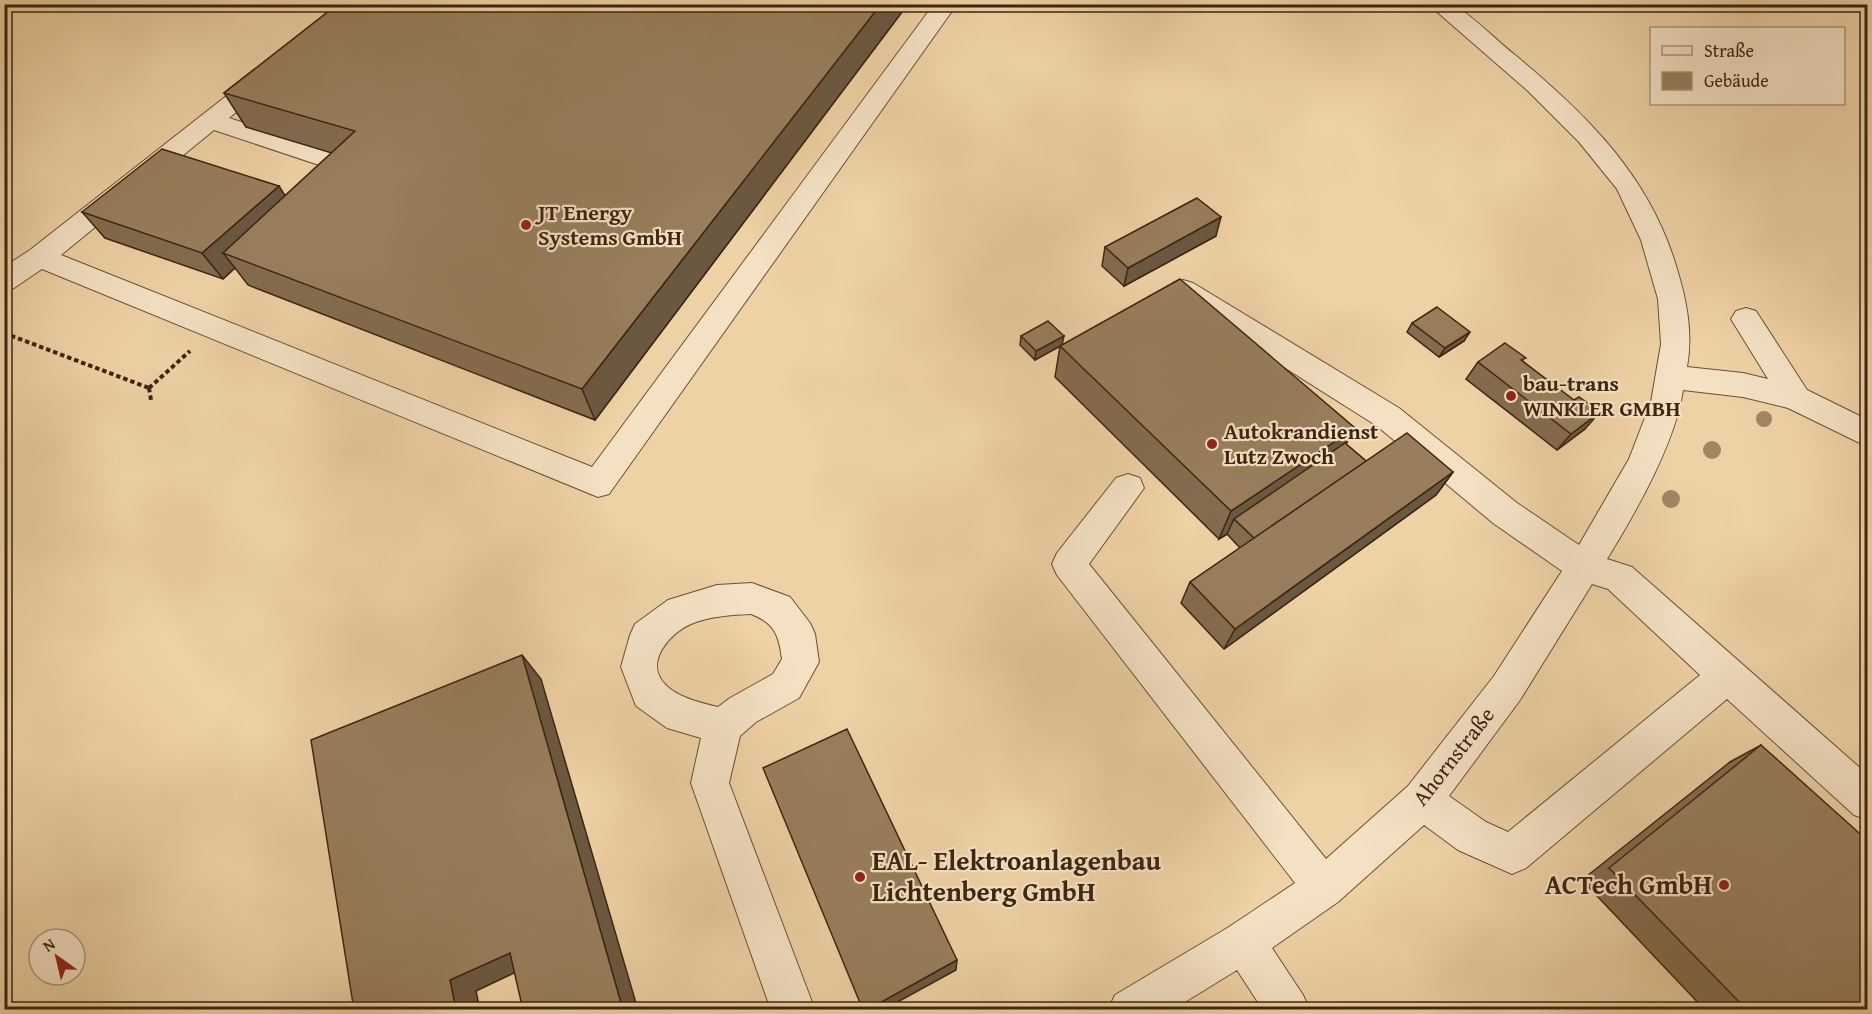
<svg xmlns="http://www.w3.org/2000/svg" width="1872" height="1014" viewBox="0 0 1872 1014" font-family="'Gentium Book Plus',serif">
  <rect width="100%" height="100%" fill="#eed1a5"/>
  <filter id="stains"><feTurbulence type="fractalNoise" baseFrequency=".00333" numOctaves="4"/><feColorMatrix values="0 0 0 0 .2 0 0 0 0 .09 0 0 0 0 .02 0 0 0 .5 -.17"/></filter>
  <radialGradient id="worn" r=".72"><stop offset=".6" stop-color="#630" stop-opacity="0"/><stop offset="1" stop-color="#630" stop-opacity=".3"/></radialGradient>
  <g fill="none" stroke-linecap="round" stroke-linejoin="round">
    <defs>
      <path id="minor" d="M934,4H957L609,494L598,497L42,269L14,288L4,291V267L30,250L257,72L265,70L273,72L277,77L273,82L229,118L370,164L374,170L370,176L361,179L214,130L61,255L592,467Z
        M1428,4C1436,4 1448,2 1455,6C1473,16 1497,41 1515,55C1587,115 1650,176 1677,269C1687,302 1693,333 1687,367L1743,373L1768,379L1731,319L1736,311L1746,308L1756,311L1807,390L1868,420V447L1788,408L1743,397L1683,390C1675,444 1636,512 1607,559L1632,567L1868,775V820L1854,815L1727,699L1526,868L1512,874L1458,850L1424,825L1338,902L1272,948L1303,995L1310,1010H1263L1237,970L1172,1010H1108L1115,995L1229,927L1295,883L1057,575L1052,564L1057,553L1116,478L1128,474L1140,478L1144,488L1089,564L1326,859L1408,786L1494,676L1562,571L1493,523L1377,426L1173,297L1169,290L1173,283L1183,280L1193,283L1399,408L1517,503L1579,545L1629,459L1651,402L1661,344L1658,299L1641,240L1617,189L1579,142L1528,91ZM1592,584L1608,589L1700,675L1508,832L1486,822L1449,796L1520,700Z
        M752,583L790,597L810,623L815,634L819,662L799,698L756,722L740,736L729,783L815,1010H771L691,783L701,738L667,728L636,706L621,667L630,635L635,624L668,600L717,585ZM751,614C775,623 779,636 782,659L773,674L730,698L718,707C701,703 675,697 663,682C645,660 672,632 691,624C710,616 731,615 751,614Z"/>
    </defs>
    <use href="#minor" stroke="#695034" stroke-width="2"/>
    <path stroke="#3d250f" stroke-width="4" stroke-dasharray="4.5 3" stroke-linecap="butt" d="M4,333L149,388
      M149,388L190,351
      M149,388L151,400"/>
    <use href="#minor" fill="#f4e1c4" fill-rule="evenodd"/>
  </g>
  <g fill="#a18664">
    <circle cx="1764" cy="419" r="8"/>
    <circle cx="1712" cy="450" r="9"/>
    <circle cx="1671" cy="499" r="9"/>
  </g>
  <path fill="#846c50" stroke="#3d250f" stroke-width="1.5" d="M338,4H908L595,420L248,285L235,268L223,279L105,238L82,212L285,196L332,153L246,127L224,93Z
    M1216,236L1124,286L1102,266L1105,247Z
    M1412,323L1464,341L1439,357L1407,332Z
    M1021,336L1062,344L1355,428L1346,444L1366,461L1453,472L1436,495L1224,649L1181,603L1190,582L1240,548L1227,534L1219,539L1055,377L1060,346L1035,360L1020,345Z
    M1523,361L1585,429L1557,450L1466,379L1478,362Z
    M1761,745L1868,1010H1705L1582,880L1730,762Z"/>
  <path fill="#6b5841" stroke="#3d250f" stroke-width="1.5" d="M881,4H908L595,420L582,389Z
    M279,186L296,213L223,253L235,268L223,279L202,253Z
    M1221,217L1216,236L1124,286L1128,268Z
    M1470,332L1464,341L1439,357L1445,348Z
    M1064,336L1062,345L1035,360L1036,351Z
    M1600,412L1585,429L1557,450L1571,434Z
    M1355,428L1338,458L1234,519L1227,534L1219,539L1231,511Z
    M1453,472L1436,495L1224,649L1235,629Z
    M522,655L541,679L638,1010H623Z
    M510,953L533,964L476,991L480,1010H456L450,980Z
    M957,960L956,970L883,1010H867Z"/>
  <path fill="#997e5d" stroke="#3d250f" stroke-width="1.5" d="M338,4H881L582,389L223,253L355,131L224,93Z
    M162,149L279,186L202,253L82,212Z
    M1197,198L1221,217L1128,268L1105,247Z
    M1180,279L1355,428L1231,511L1060,346Z
    M1437,307L1470,332L1445,348L1412,323Z
    M1048,321L1064,336L1036,351L1021,336Z
    M1505,343L1526,358L1521,360L1574,400L1579,397L1600,412L1571,434L1478,362Z
    M1407,433L1453,472L1235,629L1190,582Z
    M1345,443L1366,461L1254,538L1234,519Z
    M522,655L623,1010H523L510,953L450,980L456,1010H354L311,740Z
    M847,729L957,960L867,1010H863L763,768Z
    M1761,745L1868,841V1010H1747L1609,868Z"/>
  <g fill="#8f2418" stroke="#f4e1c4" stroke-width="2">
    <circle cx="526" cy="225" r="6"/>
    <circle cx="1511" cy="396" r="6"/>
    <circle cx="1212" cy="444" r="6"/>
    <circle cx="860" cy="877" r="6"/>
    <circle cx="1724" cy="885" r="6"/>
  </g>
  <g text-anchor="middle" stroke-width="4.5" stroke-linejoin="round" paint-order="stroke">
    <g font-size="22" font-weight="bold" fill="#3d250f" stroke="#f4e1c4" text-anchor="start">
      <text x="538" y="220">JT Energy<tspan x="538" dy="25">Systems GmbH</tspan></text>
      <text x="1523" y="391">bau-trans<tspan x="1523" dy="25">WINKLER GMBH</tspan></text>
      <text x="1224" y="439">Autokrandienst<tspan x="1224" dy="25">Lutz Zwoch</tspan></text>
    </g>
    <g font-size="22" fill="#3d250f" stroke="#f4e1c4">
      <text transform="translate(1453 756) rotate(-52)" y="8">Ahornstraße</text>
    </g>
    <g font-size="27" font-weight="bold" fill="#3d250f" stroke="#f4e1c4" text-anchor="start">
      <text x="872" y="870">EAL- Elektroanlagenbau<tspan x="872" dy="31">Lichtenberg GmbH</tspan></text>
      <text x="1712" y="894" text-anchor="end">ACTech GmbH</text>
    </g>
  </g>
  <rect width="1872" height="1014" fill="none" stroke="#eed1a5" stroke-width="24"/>
  <rect x="6" y="6" width="1860" height="1002" fill="none" stroke="#3d250f" stroke-width="3"/>
  <rect x="12" y="12" width="1848" height="990" fill="none" stroke="#3d250f" stroke-width="1.5"/>
  <rect x="1650" y="27" width="195" height="78" fill="#f4e1c4" stroke="#ab967c" stroke-width="1.5"/>
  <rect x="1662" y="46" width="30" height="9" fill="#f4e1c4" stroke="#ab967c" stroke-width="1.5"/>
  <text x="1704" y="57" font-size="18" fill="#3d250f">Straße</text>
  <rect x="1662" y="72" width="30" height="18" fill="#997e5d" stroke="#ab967c" stroke-width="1.5"/>
  <text x="1704" y="87" font-size="18" fill="#3d250f">Gebäude</text>
  <g transform="translate(57 957) rotate(326)"><circle r="28" fill="#f4e1c4" stroke="#ab967c" stroke-width="1.5"/>
  <path d="M0-4.5L10 22L0 15L-10 22Z" fill="#8f2418"/>
  <text y="-9" font-size="16" font-weight="bold" text-anchor="middle" fill="#3d250f">N</text>
  </g>
  <rect width="100%" height="100%" filter="url(#stains)"/>
  <rect width="100%" height="100%" fill="url(#worn)"/>
</svg>
